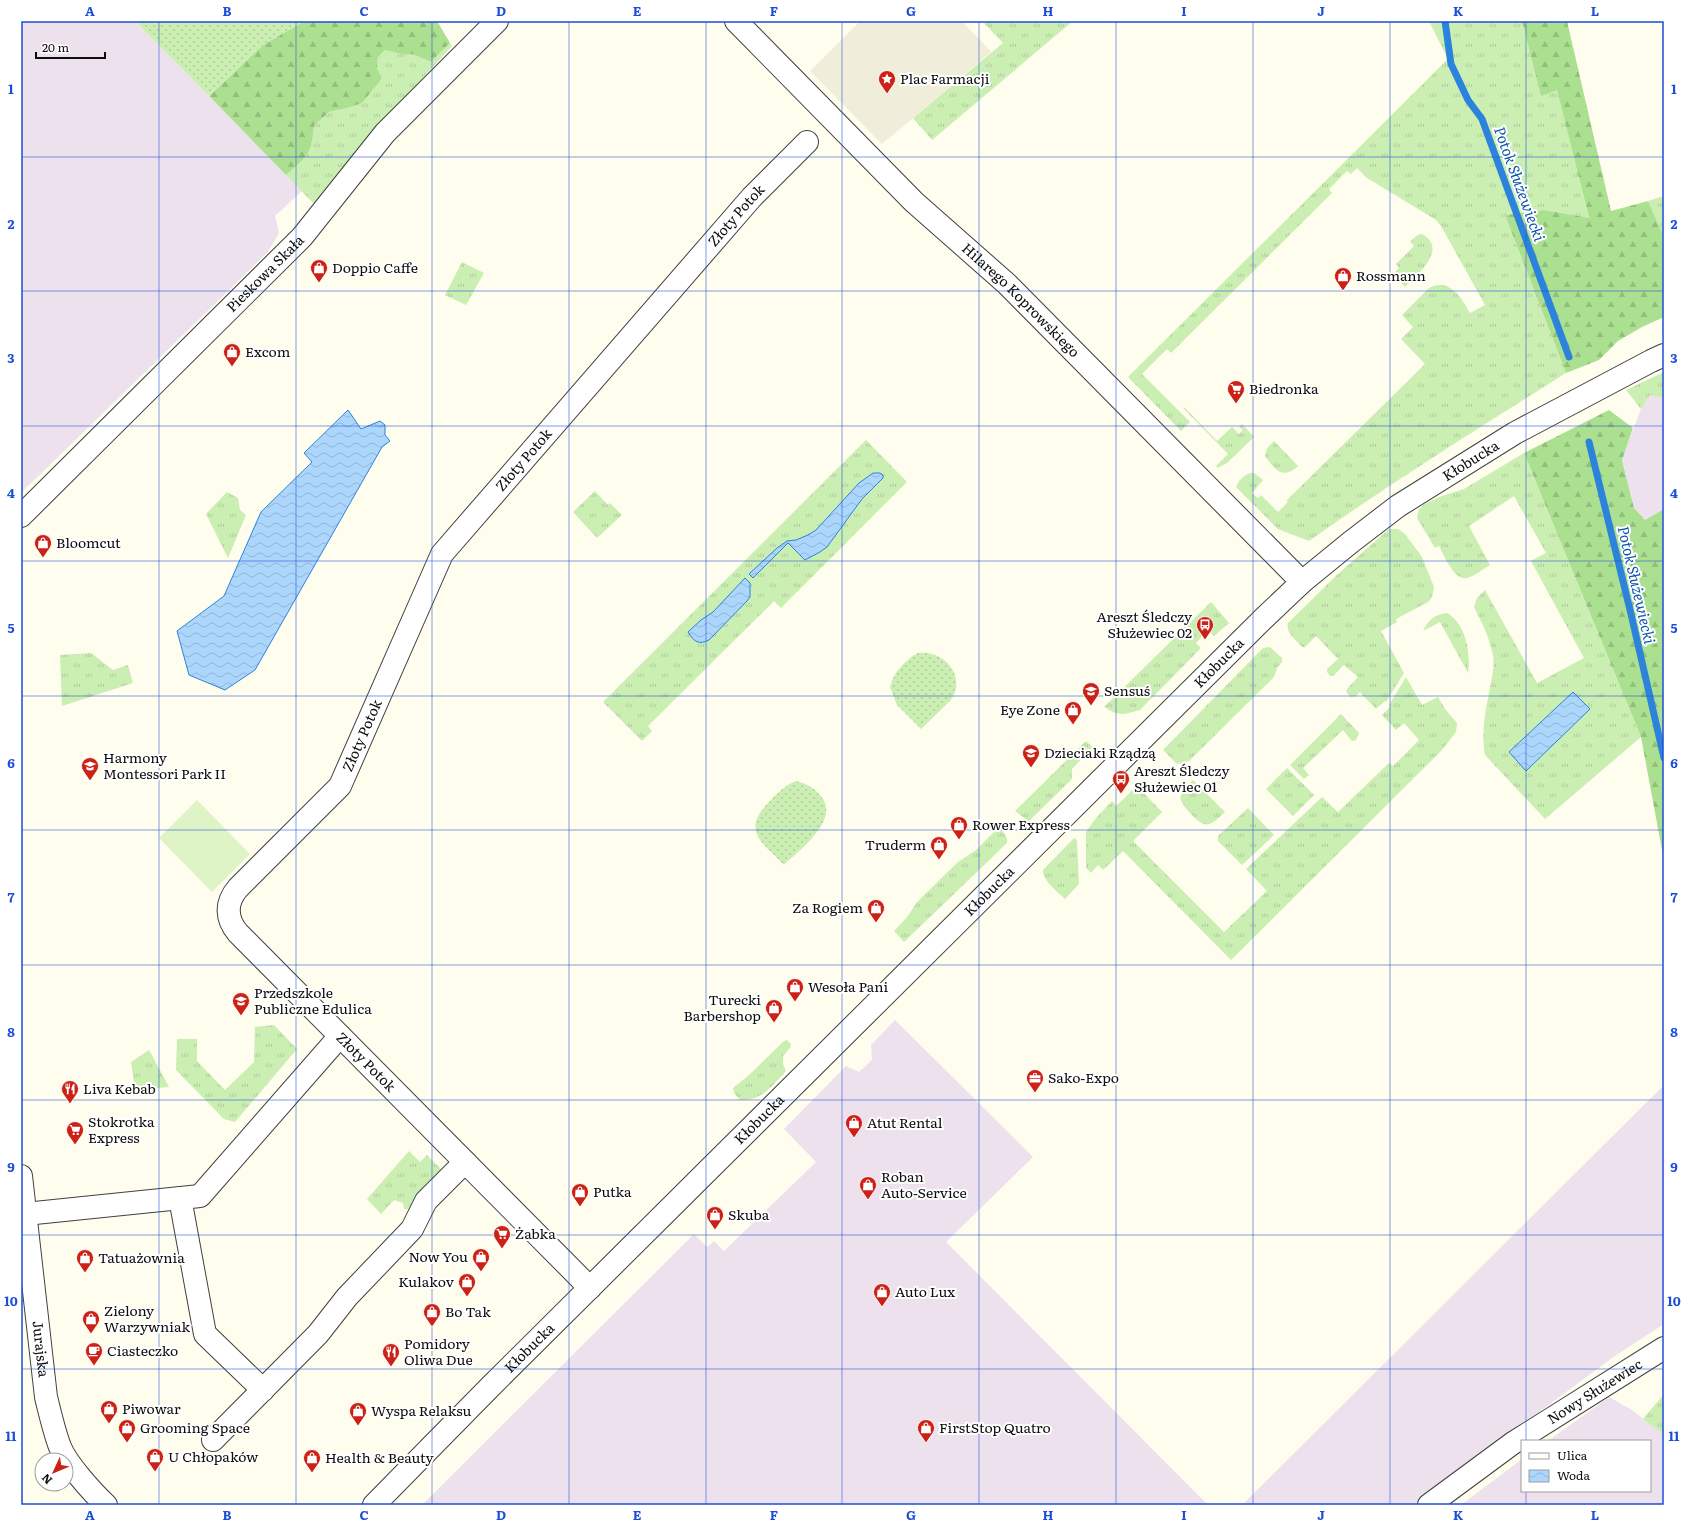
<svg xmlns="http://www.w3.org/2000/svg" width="1685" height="1526" viewBox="0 0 1685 1526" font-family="Literata,serif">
  <defs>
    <pattern id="grass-tufts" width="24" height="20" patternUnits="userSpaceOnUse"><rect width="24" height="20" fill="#cbeeb3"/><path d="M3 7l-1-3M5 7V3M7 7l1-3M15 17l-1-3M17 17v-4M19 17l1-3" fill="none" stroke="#adcb99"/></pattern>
    <pattern id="forest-firs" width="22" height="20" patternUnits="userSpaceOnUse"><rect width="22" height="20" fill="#ace091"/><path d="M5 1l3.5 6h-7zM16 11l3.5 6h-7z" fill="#93bf7c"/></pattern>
    <pattern id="garden-dots" width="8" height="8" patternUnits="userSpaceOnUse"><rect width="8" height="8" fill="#cbeeb3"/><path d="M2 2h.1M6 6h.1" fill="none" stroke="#adcb99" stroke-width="1.8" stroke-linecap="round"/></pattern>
    <pattern id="water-waves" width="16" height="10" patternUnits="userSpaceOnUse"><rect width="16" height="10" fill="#acd6fc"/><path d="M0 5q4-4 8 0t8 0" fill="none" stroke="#93b6d7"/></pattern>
  </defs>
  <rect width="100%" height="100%" fill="#fffdee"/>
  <path fill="#ede1ed" d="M21,21H135L302,191L275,216L279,232L277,237L267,253L21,493Z
    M1650,395L1664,398V509L1645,520L1634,508L1622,459L1641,409Z
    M895,1020L1033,1157L946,1242L1208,1505H422L694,1234L707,1247L714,1241L724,1251L816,1162L784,1129L846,1066L859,1072L872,1060L871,1045Z
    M1664,1085V1324L1612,1358L1414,1505H1242Z
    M1609,1397L1632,1410L1664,1435V1505H1461L1522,1459V1491H1650V1441H1548Z"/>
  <path fill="url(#grass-tufts)" d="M982,21H1073L932,140L913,118L1003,43Z
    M1429,21H1522L1541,95L1557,89L1589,219L1544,210L1505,215L1566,373C1479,428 1392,482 1309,541L1278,529L1236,487C1239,480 1243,476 1250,473H1254L1263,480L1252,493L1258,498L1261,495L1278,512L1288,502L1286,501L1425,364L1401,339L1413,327L1402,315L1429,288C1449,277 1462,298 1470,313L1485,305L1441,226L1436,220L1367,178L1357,168L1351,174L1347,171L1329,189L1332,193L1171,353L1167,349L1142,374L1190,422L1181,431L1128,377L1448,59Z
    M450,43L452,46L361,145L320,200L314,204L286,175C308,156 311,155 314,126L329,112L347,108L382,78L377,68L378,57L385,50L405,55L412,54L431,62Z
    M1664,196V237L1648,201Z
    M1422,234C1449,249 1417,275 1405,287L1393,274L1399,268L1396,264L1414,246L1410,241L1418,235Z
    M462,262L484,273L466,305L445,295Z
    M1664,372V398L1650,395L1641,409L1626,390Z
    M1184,407L1217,441L1232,427L1239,434L1243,430L1239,427L1242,424L1254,437L1227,463L1218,468L1216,466L1228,454L1183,408Z
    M866,440L907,482L781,608L774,601L648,726L652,731L642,741L603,702Z
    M1274,441L1298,466C1283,480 1275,470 1265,456L1267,448Z
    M1524,453L1641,737L1545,819L1485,755C1481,734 1485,713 1489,693C1491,682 1495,668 1493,656C1490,638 1482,623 1474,607L1477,598L1485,590L1537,683L1584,658L1531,561L1546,553L1514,496L1469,526L1490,565C1483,569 1475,576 1467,578C1454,581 1444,555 1439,546L1435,548L1417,518L1419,509L1425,504L1439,497L1464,489Z
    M595,491L608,505L610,503L622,515L597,538L573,512Z
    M227,492L238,498L240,510L246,515L228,558L206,514Z
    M1389,529H1398L1405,534L1422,557L1434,587L1432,597L1428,602L1396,619L1397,622L1381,631L1404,673L1386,702L1385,701L1376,709L1360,692L1356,696L1351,697L1346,692L1347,689L1358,677L1344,665L1333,676H1330L1327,672V669L1338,659L1316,636L1305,647H1302C1296,640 1285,633 1288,623L1338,574Z
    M1211,602L1229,623L1214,636L1208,630L1196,643L1201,648L1140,710L1125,714L1115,713L1104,707Z
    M1447,613C1466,624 1471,653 1468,673L1440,622L1423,631C1429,619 1434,615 1447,613Z
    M1270,647L1282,658V662L1277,668L1274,677L1189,761L1177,764L1163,750L1263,648Z
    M91,653L113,670L128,665L133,683L62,706L60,655Z
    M1406,677L1422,705L1438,697L1445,709L1457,723L1456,732L1442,750L1231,960L1123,851L1103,870L1098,865L1091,873L1086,868V832L1096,818L1112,801L1116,806L1137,786L1162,812L1133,841L1224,932L1267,891L1246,869L1322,797L1338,812L1389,763L1393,766L1419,740L1404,723L1396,730L1382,715L1390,707L1389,705Z
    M1341,714L1359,733L1356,740L1352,741L1343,730L1303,768L1309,775L1304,779L1290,765Z
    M1086,741L1093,747L1072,769V779L1030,820L1028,821L1015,811Z
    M1287,768L1314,795L1293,816L1266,789Z
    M1193,780L1225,812C1210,826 1206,830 1191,814C1186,809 1182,804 1180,798L1184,789Z
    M1248,808L1274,835L1242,865L1218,841V836Z
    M999,827C1003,832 1008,836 1007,843L904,942L894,931L908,916L917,902L958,862L976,850Z
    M1075,838L1077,841L1079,884L1065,899C1058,892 1042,880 1043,870L1073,839Z
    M274,1025L297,1049L235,1122L224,1119L176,1070L177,1039H197V1061L225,1090L254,1062L255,1027Z
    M787,1040L791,1044L790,1048L783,1056V1064L786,1071C773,1085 762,1101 740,1100L734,1093L733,1088L749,1075L784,1041Z
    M149,1050L169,1087L135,1090L131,1062Z
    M409,1151L420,1162L427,1155L441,1169C429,1181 415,1192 412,1209H404L403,1203L394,1200L381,1214L367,1199Z
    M1664,1394V1435L1643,1419Z"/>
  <path fill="url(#forest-firs)" d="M304,21H437L450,43L431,62L412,54L405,55L385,50L378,57L377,68L382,78L362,103L347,108L329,112L314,126C311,155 308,156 286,175L209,96L263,45Z
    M1522,21H1567L1611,211L1648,201L1664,237V317L1642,327L1618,341L1599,360L1566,373L1505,215L1544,210L1589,218L1557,90L1541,96Z
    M1609,410L1633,428L1622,460L1634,508L1645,520L1664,509V861L1641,737L1524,453Z"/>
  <path fill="url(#garden-dots)" d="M135,21H304L263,45L209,96Z
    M918,653C945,649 968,678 950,701L921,729L897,705L890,687C894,672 905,660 918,653Z
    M796,781C807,784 813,787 820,795C842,819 800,849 784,865C762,842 740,831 770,801C778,793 785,785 796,781Z"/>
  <path fill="#dff4c6" d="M197,800L250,854L212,892L159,838Z"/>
  <path fill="#f0eddb" d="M860,21H962L991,52L882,144L810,71Z"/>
  <path fill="url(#water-waves)" stroke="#2c83db" d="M348,410L361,429L380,421L385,425V435L390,441L382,447L255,670L225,690L189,675L177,631L224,596L261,512L312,462L304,453Z
    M873,473H880L883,475V478L862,499L827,547L820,552L805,560L788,543L753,578L749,574L777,548L787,541L796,540L808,535L816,530L859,483Z
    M745,578L750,583V597L747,601L709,640C699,645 694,642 688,632L701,620L713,612Z
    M1573,692L1590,709L1526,771L1509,752Z"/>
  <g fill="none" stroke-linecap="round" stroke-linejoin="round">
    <path stroke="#2c83db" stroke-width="7" d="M1445,21L1451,64L1468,100L1482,119L1569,357
      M1589,442L1631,614L1664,758"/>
    <defs>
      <g id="minor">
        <path id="s1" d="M736,21L914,202L1007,284L1302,582"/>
        <path id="s2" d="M21,516L302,237L385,133L497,21"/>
        <path id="s3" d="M21,1176L46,1397C50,1413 54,1431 60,1447C67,1464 92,1492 106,1505"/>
        <path d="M180,1198L205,1334L263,1390"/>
        <path d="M25,1214L200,1196L340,1036"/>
        <path id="s4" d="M590,1288L238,933C226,919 225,903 238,888L340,786L442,554L752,197L807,142"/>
        <path d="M213,1440L318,1334L347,1297L412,1229L426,1201L465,1162"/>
        <path id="s5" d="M374,1505L490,1387L1263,619L1302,582L1351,542L1398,506L1515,433L1651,361L1664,355"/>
        <path id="s6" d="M1429,1505L1513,1443L1664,1348"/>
      </g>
    </defs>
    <use href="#minor" stroke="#404040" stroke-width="24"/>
    <use href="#minor" stroke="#fff" stroke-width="22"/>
  </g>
  <path fill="none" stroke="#1d4ed8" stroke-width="1" stroke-opacity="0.55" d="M159,21V1505M296,21V1505M432,21V1505M569,21V1505M706,21V1505M842,21V1505M979,21V1505M1116,21V1505M1253,21V1505M1390,21V1505M1526,21V1441M21,157H1664M21,291H1664M21,426H1664M21,561H1664M21,696H1664M21,830H1664M21,965H1664M21,1100H1664M21,1235H1664M21,1369H1664M1526,1491V1505"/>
  <defs>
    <symbol id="sight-pin" viewBox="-11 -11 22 30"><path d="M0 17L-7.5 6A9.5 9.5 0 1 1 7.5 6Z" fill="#cc2117" stroke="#fff"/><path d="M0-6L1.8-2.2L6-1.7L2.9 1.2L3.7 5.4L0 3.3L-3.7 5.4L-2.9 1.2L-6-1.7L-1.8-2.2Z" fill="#fff"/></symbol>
    <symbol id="shop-pin" viewBox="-11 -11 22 30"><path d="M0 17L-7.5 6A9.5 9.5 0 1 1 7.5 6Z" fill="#cc2117" stroke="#fff"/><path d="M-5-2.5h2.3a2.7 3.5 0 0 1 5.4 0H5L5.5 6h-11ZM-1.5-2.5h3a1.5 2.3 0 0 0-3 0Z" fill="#fff"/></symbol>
    <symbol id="supermarket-pin" viewBox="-11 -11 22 30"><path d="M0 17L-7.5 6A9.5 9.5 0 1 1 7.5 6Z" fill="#cc2117" stroke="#fff"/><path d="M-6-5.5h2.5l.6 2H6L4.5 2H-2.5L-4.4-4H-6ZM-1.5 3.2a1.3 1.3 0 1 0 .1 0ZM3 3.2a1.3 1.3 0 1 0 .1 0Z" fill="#fff"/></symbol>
    <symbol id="bus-pin" viewBox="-11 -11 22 30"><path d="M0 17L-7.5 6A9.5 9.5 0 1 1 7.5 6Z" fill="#cc2117" stroke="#fff"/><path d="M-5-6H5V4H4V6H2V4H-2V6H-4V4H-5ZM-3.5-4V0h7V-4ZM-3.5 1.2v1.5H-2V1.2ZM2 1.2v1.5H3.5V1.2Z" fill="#fff"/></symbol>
    <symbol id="school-pin" viewBox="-11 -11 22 30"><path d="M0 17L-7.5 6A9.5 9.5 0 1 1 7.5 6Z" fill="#cc2117" stroke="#fff"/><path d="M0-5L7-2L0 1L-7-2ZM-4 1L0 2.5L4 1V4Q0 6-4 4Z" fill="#fff"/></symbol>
    <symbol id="office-pin" viewBox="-11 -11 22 30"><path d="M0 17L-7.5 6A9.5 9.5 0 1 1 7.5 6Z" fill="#cc2117" stroke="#fff"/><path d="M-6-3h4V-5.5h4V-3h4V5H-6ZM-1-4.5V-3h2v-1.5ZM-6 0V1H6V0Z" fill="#fff"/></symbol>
    <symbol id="restaurant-pin" viewBox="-11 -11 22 30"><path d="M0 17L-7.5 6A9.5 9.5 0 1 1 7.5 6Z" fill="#cc2117" stroke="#fff"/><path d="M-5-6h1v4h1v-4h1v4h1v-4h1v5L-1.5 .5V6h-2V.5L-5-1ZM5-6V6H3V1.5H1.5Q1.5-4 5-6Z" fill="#fff"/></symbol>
    <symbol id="cafe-pin" viewBox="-11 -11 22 30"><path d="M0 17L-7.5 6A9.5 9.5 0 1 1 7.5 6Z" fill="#cc2117" stroke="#fff"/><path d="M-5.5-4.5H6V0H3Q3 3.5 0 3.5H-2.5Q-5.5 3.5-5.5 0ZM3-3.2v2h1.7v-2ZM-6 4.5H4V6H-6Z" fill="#fff"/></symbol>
  </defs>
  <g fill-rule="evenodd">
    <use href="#sight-pin" x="877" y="69" width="20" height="27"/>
    <use href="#shop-pin" x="309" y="258" width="20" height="27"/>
    <use href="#shop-pin" x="1333" y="266" width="20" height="27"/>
    <use href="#shop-pin" x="222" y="342" width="20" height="27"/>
    <use href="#supermarket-pin" x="1226" y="379" width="20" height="27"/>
    <use href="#shop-pin" x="33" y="533" width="20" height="27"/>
    <use href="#bus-pin" x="1195" y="615" width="20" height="27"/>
    <use href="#school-pin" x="1081" y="681" width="20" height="27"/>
    <use href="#shop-pin" x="1063" y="700" width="20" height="27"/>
    <use href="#school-pin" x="1021" y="743" width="20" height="27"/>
    <use href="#school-pin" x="80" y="756" width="20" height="27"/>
    <use href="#bus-pin" x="1111" y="769" width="20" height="27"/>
    <use href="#shop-pin" x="949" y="815" width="20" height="27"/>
    <use href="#shop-pin" x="929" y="835" width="20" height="27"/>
    <use href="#shop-pin" x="866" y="898" width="20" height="27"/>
    <use href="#shop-pin" x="785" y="977" width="20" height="27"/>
    <use href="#school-pin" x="231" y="991" width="20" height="27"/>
    <use href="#shop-pin" x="764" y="998" width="20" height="27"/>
    <use href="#office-pin" x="1025" y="1068" width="20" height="27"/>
    <use href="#restaurant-pin" x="60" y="1079" width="20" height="27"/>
    <use href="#shop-pin" x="844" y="1113" width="20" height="27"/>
    <use href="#supermarket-pin" x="65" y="1120" width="20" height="27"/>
    <use href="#shop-pin" x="858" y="1175" width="20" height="27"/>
    <use href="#shop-pin" x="570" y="1182" width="20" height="27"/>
    <use href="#shop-pin" x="705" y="1205" width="20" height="27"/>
    <use href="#supermarket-pin" x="492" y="1224" width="20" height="27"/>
    <use href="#shop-pin" x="471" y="1247" width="20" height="27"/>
    <use href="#shop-pin" x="75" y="1248" width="20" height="27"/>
    <use href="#shop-pin" x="457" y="1272" width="20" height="27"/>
    <use href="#shop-pin" x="872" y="1282" width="20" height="27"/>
    <use href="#shop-pin" x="422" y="1302" width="20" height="27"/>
    <use href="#shop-pin" x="81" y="1309" width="20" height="27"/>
    <use href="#cafe-pin" x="84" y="1341" width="20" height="27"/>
    <use href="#restaurant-pin" x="381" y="1342" width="20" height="27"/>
    <use href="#shop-pin" x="99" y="1399" width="20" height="27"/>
    <use href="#shop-pin" x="348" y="1401" width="20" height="27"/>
    <use href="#shop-pin" x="117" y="1418" width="20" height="27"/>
    <use href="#shop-pin" x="916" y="1418" width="20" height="27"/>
    <use href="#shop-pin" x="145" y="1447" width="20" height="27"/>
    <use href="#shop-pin" x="302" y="1448" width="20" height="27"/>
  </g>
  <g text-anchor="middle" stroke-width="4" stroke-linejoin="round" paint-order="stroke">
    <g font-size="14" fill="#0d0d0d" stroke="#fff" text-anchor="start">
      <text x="900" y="84">Plac Farmacji</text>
      <text x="332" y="273">Doppio Caffe</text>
      <text x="1356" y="281">Rossmann</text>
      <text x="245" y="357">Excom</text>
      <text x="1249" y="394">Biedronka</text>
      <text x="56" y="548">Bloomcut</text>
      <text x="1192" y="622" text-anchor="end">Areszt Śledczy<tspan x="1192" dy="16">Służewiec 02</tspan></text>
      <text x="1104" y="696">Sensuś</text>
      <text x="1060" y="715" text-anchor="end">Eye Zone</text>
      <text x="1044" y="758">Dzieciaki Rządzą</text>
      <text x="103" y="763">Harmony<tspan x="103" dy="16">Montessori Park II</tspan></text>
      <text x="1134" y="776">Areszt Śledczy<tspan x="1134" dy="16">Służewiec 01</tspan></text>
      <text x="972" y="830">Rower Express</text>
      <text x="926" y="850" text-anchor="end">Truderm</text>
      <text x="863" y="913" text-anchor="end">Za Rogiem</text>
      <text x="808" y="992">Wesoła Pani</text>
      <text x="254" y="998">Przedszkole<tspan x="254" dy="16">Publiczne Edulica</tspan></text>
      <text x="761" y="1005" text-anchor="end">Turecki<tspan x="761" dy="16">Barbershop</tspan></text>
      <text x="1048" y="1083">Sako-Expo</text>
      <text x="83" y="1094">Liva Kebab</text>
      <text x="88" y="1127">Stokrotka<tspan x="88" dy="16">Express</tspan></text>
      <text x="867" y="1128">Atut Rental</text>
      <text x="881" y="1182">Roban<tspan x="881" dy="16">Auto-Service</tspan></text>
      <text x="593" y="1197">Putka</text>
      <text x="728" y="1220">Skuba</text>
      <text x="515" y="1239">Żabka</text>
      <text x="468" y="1262" text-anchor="end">Now You</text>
      <text x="98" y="1263">Tatuażownia</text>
      <text x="454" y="1287" text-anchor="end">Kulakov</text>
      <text x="895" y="1297">Auto Lux</text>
      <text x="104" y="1316">Zielony<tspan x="104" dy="16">Warzywniak</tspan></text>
      <text x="445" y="1317">Bo Tak</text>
      <text x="404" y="1349">Pomidory<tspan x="404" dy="16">Oliwa Due</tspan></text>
      <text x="107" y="1356">Ciasteczko</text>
      <text x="122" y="1414">Piwowar</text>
      <text x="371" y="1416">Wyspa Relaksu</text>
      <text x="140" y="1433">Grooming Space</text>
      <text x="939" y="1433">FirstStop Quatro</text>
      <text x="168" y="1462">U Chłopaków</text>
      <text x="325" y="1463">Health &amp; Beauty</text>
    </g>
    <g font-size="14" fill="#0d0d0d" stroke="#fff">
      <text dy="5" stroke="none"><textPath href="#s4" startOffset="1396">Złoty Potok</textPath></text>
      <text dy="5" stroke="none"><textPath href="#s2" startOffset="344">Pieskowa Skała</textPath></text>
      <text dy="5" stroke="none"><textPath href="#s1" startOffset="399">Hilarego Koprowskiego</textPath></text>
      <text dy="5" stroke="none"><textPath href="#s4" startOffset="1072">Złoty Potok</textPath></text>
      <text dy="5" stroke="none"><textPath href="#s5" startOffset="1517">Kłobucka</textPath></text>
      <text dy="5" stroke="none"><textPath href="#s5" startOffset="1193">Kłobucka</textPath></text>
      <text dy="5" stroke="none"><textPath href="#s4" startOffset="749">Złoty Potok</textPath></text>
      <text dy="5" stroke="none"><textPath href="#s5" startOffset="869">Kłobucka</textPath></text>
      <text transform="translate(366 1062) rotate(45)" y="5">Złoty Potok</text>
      <text dy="5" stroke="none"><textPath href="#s5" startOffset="545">Kłobucka</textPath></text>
      <text dy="5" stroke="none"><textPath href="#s5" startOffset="221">Kłobucka</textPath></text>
      <text dy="5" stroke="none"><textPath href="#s3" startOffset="174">Jurajska</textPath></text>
      <text dy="5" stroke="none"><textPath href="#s6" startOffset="201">Nowy Służewiec</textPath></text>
    </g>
    <g font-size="15" font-style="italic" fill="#0a54ac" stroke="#fff">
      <text transform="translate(1519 184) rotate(70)" y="5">Potok Służewiecki</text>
      <text transform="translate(1636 585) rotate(77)" y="5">Potok Służewiecki</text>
    </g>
  </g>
  <rect width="1685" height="1526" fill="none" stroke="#ffffff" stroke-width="44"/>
  <rect x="1521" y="1440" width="130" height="52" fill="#ffffff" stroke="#9e9e9e"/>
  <rect x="1529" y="1453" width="20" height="6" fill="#ffffff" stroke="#9e9e9e"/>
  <text x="1557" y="1460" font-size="12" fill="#0d0d0d">Ulica</text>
  <rect x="1529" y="1470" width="20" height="12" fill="url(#water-waves)" stroke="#9e9e9e"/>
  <text x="1557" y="1480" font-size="12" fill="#0d0d0d">Woda</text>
  <g transform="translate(54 1472) rotate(226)"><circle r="19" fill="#ffffff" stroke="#9e9e9e"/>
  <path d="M0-3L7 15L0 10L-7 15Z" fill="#cc2117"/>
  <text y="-6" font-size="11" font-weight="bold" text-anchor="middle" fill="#0d0d0d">N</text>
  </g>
  <path d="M36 52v6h69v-6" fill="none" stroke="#0d0d0d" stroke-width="2"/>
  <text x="42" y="52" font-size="12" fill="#0d0d0d" stroke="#ffffff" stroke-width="3" paint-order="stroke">20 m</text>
  <rect x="22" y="22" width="1641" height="1482" fill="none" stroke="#1d4ed8" stroke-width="1.5"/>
  <g font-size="13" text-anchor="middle" font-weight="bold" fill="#1d4ed8">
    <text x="90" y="16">A</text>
    <text x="227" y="16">B</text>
    <text x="364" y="16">C</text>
    <text x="501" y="16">D</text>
    <text x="637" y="16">E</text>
    <text x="774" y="16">F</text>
    <text x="911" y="16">G</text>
    <text x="1048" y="16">H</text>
    <text x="1184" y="16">I</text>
    <text x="1321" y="16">J</text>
    <text x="1458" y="16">K</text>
    <text x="1595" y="16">L</text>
    <text x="11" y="94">1</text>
    <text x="1674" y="94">1</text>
    <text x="11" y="229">2</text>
    <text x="1674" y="229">2</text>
    <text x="11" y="363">3</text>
    <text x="1674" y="363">3</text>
    <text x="11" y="498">4</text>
    <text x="1674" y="498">4</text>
    <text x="11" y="633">5</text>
    <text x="1674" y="633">5</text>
    <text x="11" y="768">6</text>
    <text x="1674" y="768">6</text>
    <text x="11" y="902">7</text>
    <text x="1674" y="902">7</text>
    <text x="11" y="1037">8</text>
    <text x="1674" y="1037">8</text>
    <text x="11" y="1172">9</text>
    <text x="1674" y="1172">9</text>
    <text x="11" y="1306">10</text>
    <text x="1674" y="1306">10</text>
    <text x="11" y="1441">11</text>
    <text x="1674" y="1441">11</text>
    <text x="90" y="1520">A</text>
    <text x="227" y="1520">B</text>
    <text x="364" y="1520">C</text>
    <text x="501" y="1520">D</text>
    <text x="637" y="1520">E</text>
    <text x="774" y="1520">F</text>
    <text x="911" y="1520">G</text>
    <text x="1048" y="1520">H</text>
    <text x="1184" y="1520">I</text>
    <text x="1321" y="1520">J</text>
    <text x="1458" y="1520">K</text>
    <text x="1595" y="1520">L</text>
  </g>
</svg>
